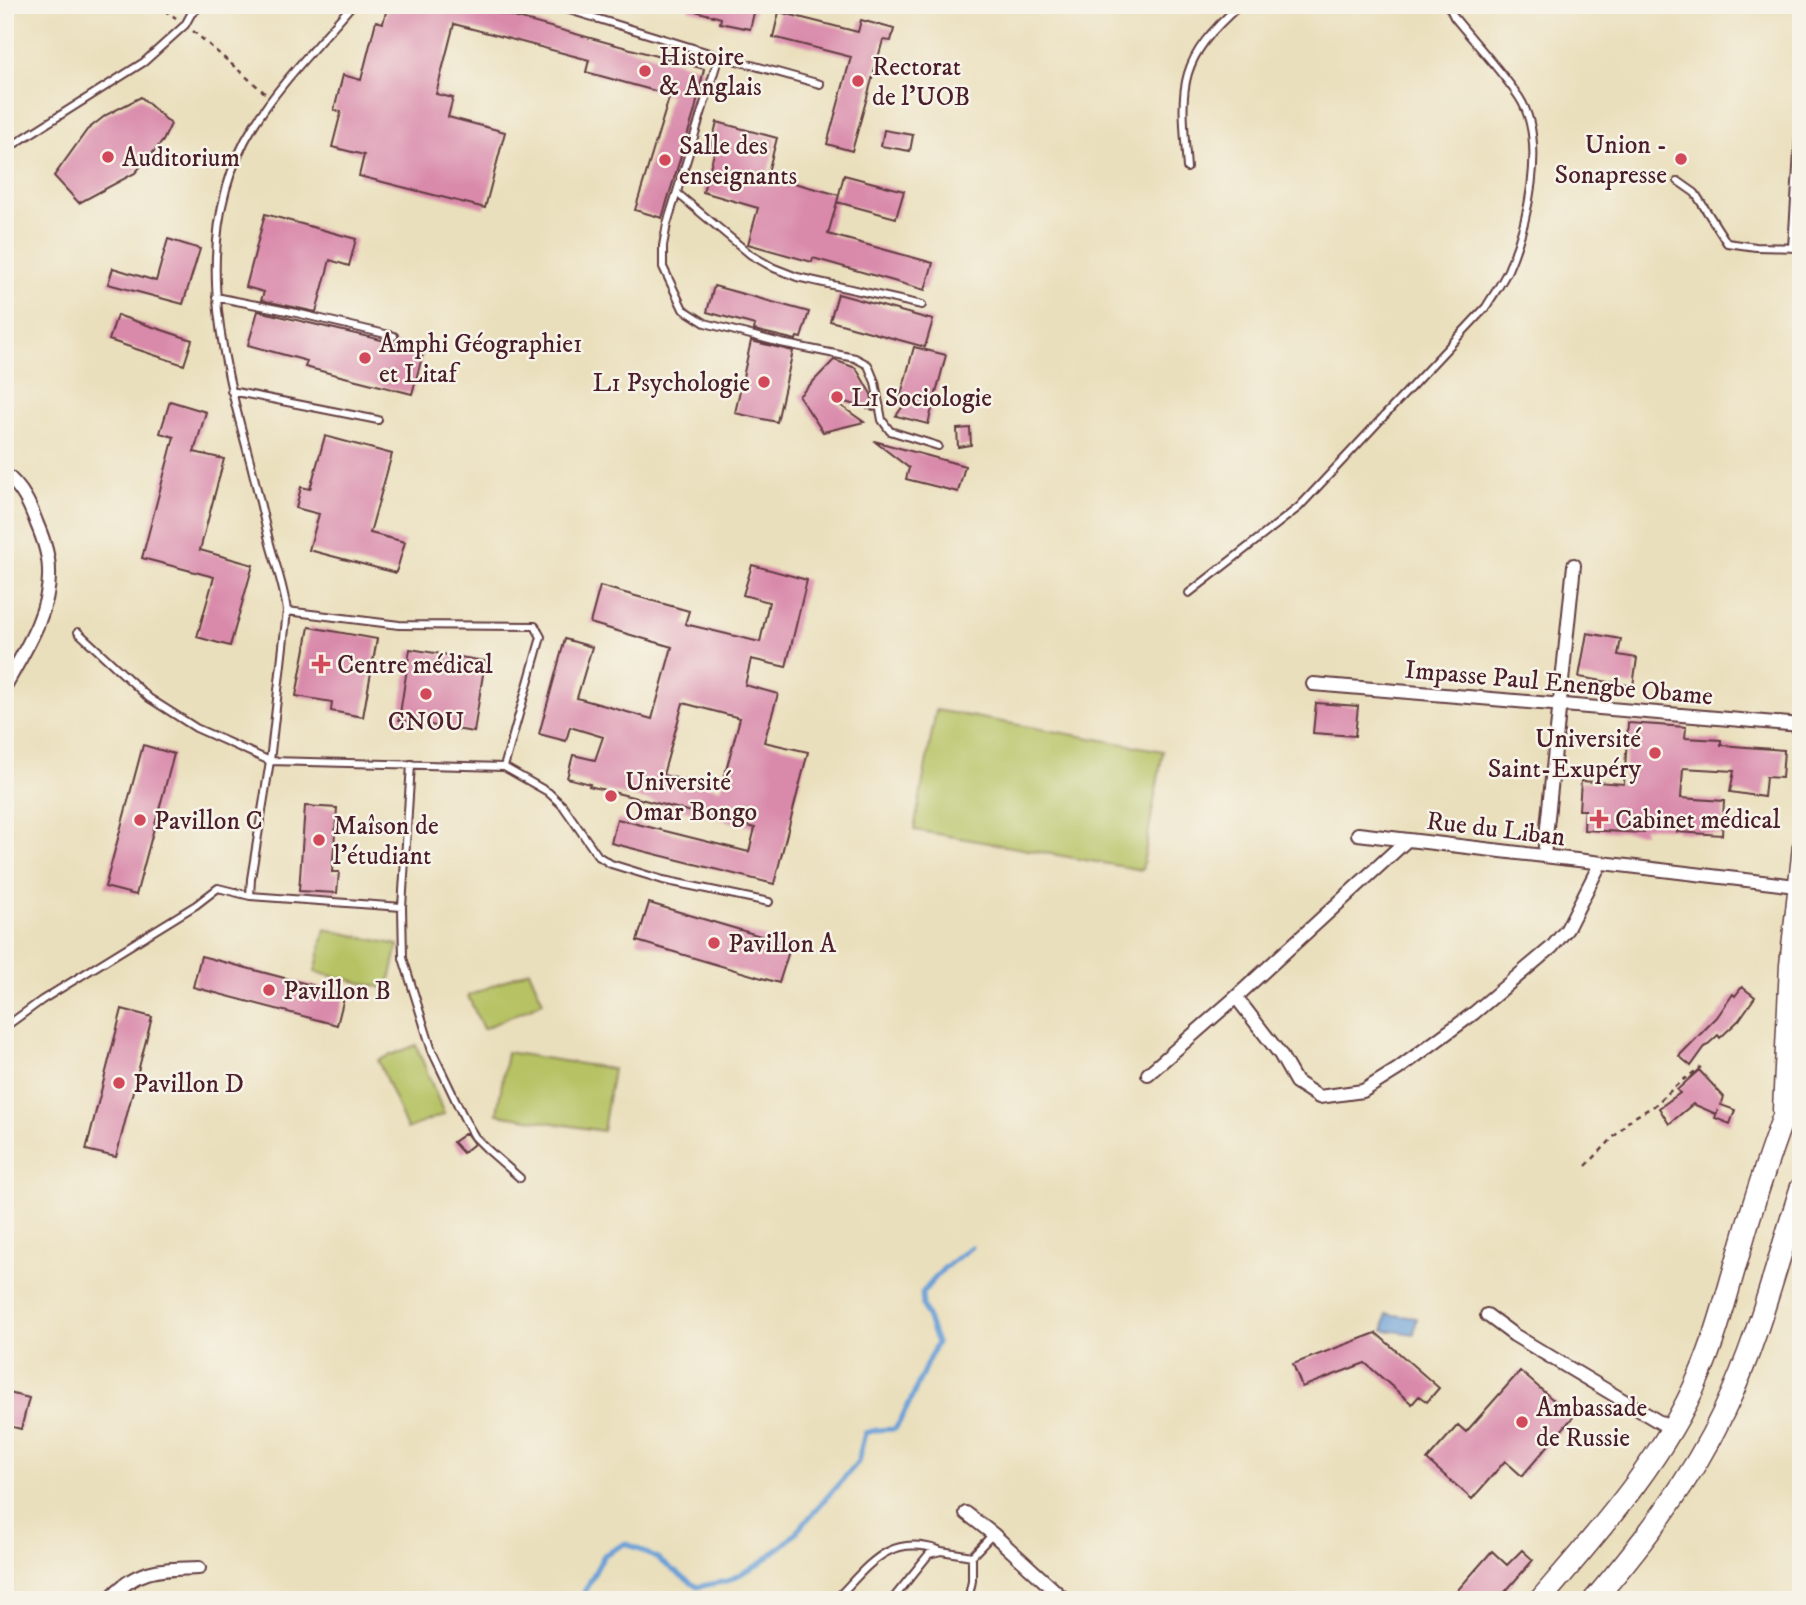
<svg xmlns="http://www.w3.org/2000/svg" width="1806" height="1605" viewBox="0 0 1806 1605" font-family="'IM FELL DW Pica',serif">
  <rect width="100%" height="100%" fill="#f7f3e8"/>
  <filter id="ink" filterUnits="userSpaceOnUse"><feTurbulence type="fractalNoise" baseFrequency=".0143" numOctaves="2"/><feDisplacementMap in="SourceGraphic" scale="14" xChannelSelector="R" yChannelSelector="G"/><feConvolveMatrix kernelMatrix="1 2 1 2 8 2 1 2 1" color-interpolation-filters="sRGB"/></filter>
  <filter id="wash" filterUnits="userSpaceOnUse"><feTurbulence type="fractalNoise" baseFrequency=".00686" numOctaves="4" result="noise"/><feDisplacementMap in="SourceGraphic" scale="28" xChannelSelector="R" yChannelSelector="G"/><feGaussianBlur stdDeviation="1.57" result="paint"/><feColorMatrix in="noise" values="0 0 0 0 0 0 0 0 0 0 0 0 0 0 0 0 0 1.4 0 .05"/><feComposite in="paint" operator="in"/></filter>
  <g filter="url(#wash)">
    <rect width="100%" height="100%" fill="#eadfbc"/>
    <path fill="#b6c263" stroke="#807047" stroke-width="2" d="M936,710L1163,751L1142,870L914,830Z
      M325,929L398,945L388,989L315,972Z
      M529,970L543,1002L483,1029L468,996Z
      M416,1045L444,1114L407,1129L378,1060Z
      M507,1052L613,1069L603,1131L497,1114Z"/>
    <path fill="#689fd6" stroke="#595f80" stroke-width="2" d="M1386,1314L1417,1318L1414,1334L1384,1330Z"/>
    <g fill="none" stroke-linecap="round" stroke-linejoin="round">
      <path stroke="#689fd6" stroke-width="5" d="M580,1600L604,1555L626,1543L656,1558L697,1587L727,1581L760,1564L791,1538L858,1462L865,1433L877,1430L895,1429C913,1403 921,1371 937,1343L923,1306L922,1293L944,1268L971,1247"/>
    </g>
    <g id="blocks">
      <path fill="#d989aa" fill-rule="evenodd" d="M388,5H470L704,69L695,110L662,218L635,210L670,95L586,72L589,60L454,24L436,94L453,98L448,117L505,132L485,208L359,176L364,155L332,147L341,112L334,110L343,75L361,80L376,21L383,23Z
        M689,5H756L750,29L720,23L721,18L688,9Z
        M779,12L858,32L861,20L894,29L891,41L883,40L852,151L827,144L851,57L773,37Z
        M141,97L171,124L163,141L135,173L79,203L54,176L87,130L106,115Z
        M717,122L777,138L767,176L839,195L828,234L933,263L925,290L813,258L812,262L748,244L758,208L703,192L715,150L710,149Z
        M884,130L913,135L910,151L881,146Z
        M844,175L904,191L896,218L837,202Z
        M265,214L356,239L349,266L330,260L316,312L261,300L264,292L246,287Z
        M168,239L200,249L183,304L108,284L113,268L156,281Z
        M714,286L809,312L801,338L797,337L796,340L754,330L755,325L707,312Z
        M838,294L933,320L925,347L830,321Z
        M258,311L424,350L412,394L305,367L307,361L248,345Z
        M117,315L192,340L184,365L109,340Z
        M751,341L793,351L777,422L735,413Z
        M914,347L946,355L928,424L896,416L910,396L899,402Z
        M834,360L856,368L871,394L874,410L830,398L864,422L823,432L799,396Z
        M170,401L206,412L194,452L224,459L200,550L253,565L230,646L197,637L214,577L142,558L174,437L160,433Z
        M970,428L971,445L958,447L957,429Z
        M325,436L392,454L370,533L405,542L396,573L309,550L319,514L296,508L301,487L310,489Z
        M874,441L965,466L958,492L906,479L909,468Z
        M752,565L807,580L786,667L751,659L745,685L778,694L764,742L808,752L774,884L611,843L617,819L749,852L755,828L589,786L590,784L567,778L573,755L595,760L603,737L570,727L566,741L539,734L565,639L592,647L577,698L652,719L672,647L590,623L600,586L689,611L685,624L760,642L769,602L743,595ZM683,703L740,718L721,789L663,775Z
        M309,627L377,639L363,717L331,711L332,702L296,696Z
        M1587,633L1621,639L1618,655L1637,658L1633,686L1579,677Z
        M410,649L485,661L474,732L399,720Z
        M1316,703L1358,706L1355,736L1313,733Z
        M1628,723L1686,727L1685,738L1721,740V745L1784,750L1782,778L1766,777L1764,797L1730,792L1734,771L1683,768L1681,798L1724,801L1722,835L1677,832V829L1644,827V833L1584,830L1585,810H1579L1581,781L1624,784Z
        M143,745L174,754L136,895L105,887Z
        M305,806L337,808L332,872H339L337,893L299,891Z
        M649,903L791,945L779,983L637,941Z
        M201,956L345,994L337,1025L193,987Z
        M1742,987L1755,997L1739,1020L1720,1038L1718,1035L1704,1048L1691,1066L1679,1056L1717,1017L1733,994L1735,996Z
        M122,1009L152,1017L116,1157L86,1150Z
        M1699,1070L1724,1097L1721,1105L1735,1110L1730,1124L1715,1118L1718,1110L1716,1114L1693,1104L1669,1124L1659,1108L1680,1093L1677,1090Z
        M466,1133L474,1144L463,1153L453,1142Z
        M1376,1333L1439,1388L1427,1402L1419,1396L1412,1404L1365,1363L1302,1387L1293,1364Z
        M1520,1371L1573,1417L1522,1476L1505,1461L1472,1499L1427,1460L1458,1425L1466,1432Z
        M5,1392L29,1398L21,1429L5,1425Z
        M1522,1550L1533,1560L1498,1600H1449L1492,1551L1507,1565Z"/>
    </g>
  </g>
  <g filter="url(#ink)">
    <use href="#blocks" fill-opacity="0" stroke="#623c41" stroke-width="2"/>
    <g fill="none" stroke-linecap="round" stroke-linejoin="round">
      <defs>
        <path id="service" d="M352,5C320,43 280,83 254,125C189,230 220,351 250,461C257,488 263,516 270,544C276,566 284,587 287,611L270,761L504,767L548,792L563,806L598,856L611,864L663,880L769,902
          M553,5L719,56L667,224L663,246V267L683,309L705,323L781,343L855,358L868,365L875,382L882,420L890,431L938,446
          M719,56L820,84
          M5,150L144,62L185,25L191,14L202,5
          M1187,168C1181,87 1175,62 1240,5
          M1678,181L1695,193L1727,243L1756,247L1801,248
          M677,193L751,255L774,268L797,277L922,305
          M1792,248L1801,104
          M216,297L292,312L394,336
          M231,391L378,420
          M1189,593L1299,507L1486,307C1493,295 1502,283 1508,270C1527,226 1548,141 1519,97C1500,69 1475,43 1454,17L1448,5
          M287,611L399,625L535,626L541,637L504,767
          M411,764L402,907L403,958L432,1051L465,1120L475,1137L487,1149L520,1178
          M250,896L402,907
          M5,1027L42,1000L196,905L218,888L250,896L251,879L270,761L196,728L149,698L78,632
          M835,1600C868,1567 887,1533 939,1550
          M892,1600L929,1554L941,1551L972,1556L993,1534
          M968,1600L972,1581V1556"/>
        <path id="minor" d="M5,474C22,487 30,505 37,524C43,538 49,555 49,571C51,611 24,652 5,686
          M1313,684L1801,725
          M1358,834L1796,886
          M1544,856L1574,565
          M1236,997L1280,1054L1296,1082L1319,1097L1363,1091L1398,1069L1474,1013L1552,947L1567,929L1600,864
          M1148,1074L1236,997L1406,841
          M1487,1315L1514,1335L1671,1429
          M966,1513L993,1534L1065,1600
          M109,1600C135,1568 161,1569 199,1568"/>
        <path id="tertiary" d="M1789,971L1794,984L1801,993
          M1781,1110L1788,965L1801,846"/>
        <path id="primary" d="M1540,1600C1599,1531 1663,1460 1699,1376C1717,1335 1727,1293 1740,1250C1757,1189 1778,1129 1801,1069
          M1594,1600C1644,1541 1691,1481 1724,1411C1758,1341 1777,1262 1801,1188"/>
      </defs>
      <use href="#service" stroke="#623c41" stroke-width="10"/>
      <use href="#minor" stroke="#623c41" stroke-width="16"/>
      <use href="#tertiary" stroke="#623c41" stroke-width="19"/>
      <use href="#primary" stroke="#623c41" stroke-width="24"/>
      <path stroke="#623c41" stroke-width="2.5" stroke-dasharray="5 5" stroke-linecap="butt" d="M21,5L49,8L83,5
        M156,5L176,18
        M193,31L265,93
        M1586,1166L1631,1119L1654,1106L1679,1083L1701,1067"/>
      <use href="#service" stroke="#fff" stroke-width="6"/>
      <use href="#minor" stroke="#fff" stroke-width="12"/>
      <use href="#tertiary" stroke="#fff" stroke-width="16"/>
      <use href="#primary" stroke="#fff" stroke-width="21"/>
    </g>
  </g>
  <g fill="#d1495b" stroke="#f7f3e8" stroke-width="2.5">
    <circle cx="645" cy="71" r="7"/>
    <circle cx="858" cy="81" r="7"/>
    <circle cx="108" cy="157" r="7"/>
    <circle cx="1681" cy="159" r="7"/>
    <circle cx="665" cy="160" r="7"/>
    <circle cx="365" cy="358" r="7"/>
    <circle cx="764" cy="382" r="7"/>
    <circle cx="837" cy="397" r="7"/>
    <path d="M317.5 653.5h7v7h7v7h-7v7h-7v-7h-7v-7h7z"/>
    <circle cx="426" cy="694" r="7"/>
    <circle cx="1655" cy="753" r="7"/>
    <circle cx="611" cy="796" r="7"/>
    <path d="M1595.5 808.5h7v7h7v7h-7v7h-7v-7h-7v-7h7z"/>
    <circle cx="140" cy="820" r="7"/>
    <circle cx="319" cy="840" r="7"/>
    <circle cx="714" cy="943" r="7"/>
    <circle cx="269" cy="990" r="7"/>
    <circle cx="119" cy="1083" r="7"/>
    <circle cx="1522" cy="1422" r="7"/>
  </g>
  <g text-anchor="middle" stroke-width="5" stroke-linejoin="round" paint-order="stroke">
    <g font-size="26" fill="#4a1f2b" stroke="#f7f3e8" text-anchor="start">
      <text x="659" y="65">Histoire<tspan x="659" dy="30">&amp; Anglais</tspan></text>
      <text x="872" y="75">Rectorat<tspan x="872" dy="30">de l'UOB</tspan></text>
      <text x="1667" y="153" text-anchor="end">Union -<tspan x="1667" dy="30">Sonapresse</tspan></text>
      <text x="679" y="154">Salle des<tspan x="679" dy="30">enseignants</tspan></text>
      <text x="122" y="166">Auditorium</text>
      <text x="379" y="352">Amphi Géographie1<tspan x="379" dy="30">et Litaf</tspan></text>
      <text x="750" y="391" text-anchor="end">L1 Psychologie</text>
      <text x="851" y="406">L1 Sociologie</text>
      <text x="337" y="673">Centre médical</text>
      <text x="426" y="730" text-anchor="middle">CNOU</text>
      <text x="1641" y="747" text-anchor="end">Université<tspan x="1641" dy="30">Saint-Exupéry</tspan></text>
      <text x="625" y="790">Université<tspan x="625" dy="30">Omar Bongo</tspan></text>
      <text x="1615" y="828">Cabinet médical</text>
      <text x="154" y="829">Pavillon C</text>
      <text x="333" y="834">Maîson de<tspan x="333" dy="30">l'étudiant</tspan></text>
      <text x="728" y="952">Pavillon A</text>
      <text x="283" y="999">Pavillon B</text>
      <text x="133" y="1092">Pavillon D</text>
      <text x="1536" y="1416">Ambassade<tspan x="1536" dy="30">de Russie</tspan></text>
    </g>
    <g font-size="26" fill="#4a1f2b" stroke="#f7f3e8">
      <text transform="translate(1559 682) rotate(5)" y="9">Impasse Paul Enengbe Obame</text>
      <text transform="translate(1496 828) rotate(7)" y="9">Rue du Liban</text>
    </g>
  </g>
  <rect width="1806" height="1605" fill="none" stroke="#f7f3e8" stroke-width="28"/>
</svg>
